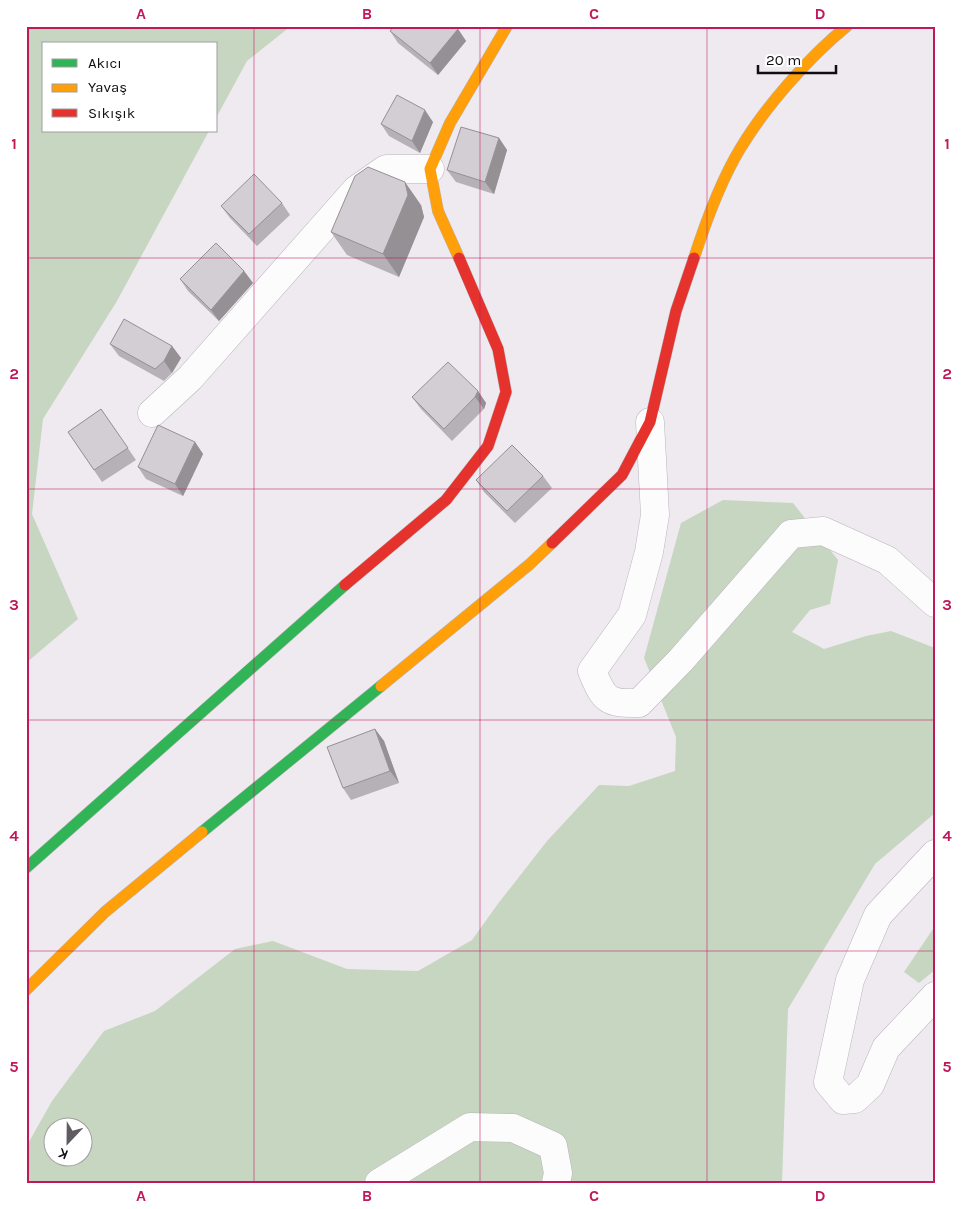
<svg xmlns="http://www.w3.org/2000/svg" width="961" height="1209" viewBox="0 0 961 1209" font-family="Karla,sans-serif">
  <rect width="100%" height="100%" fill="#efeaf0"/>
  <path fill="#c7d6c1" fill-rule="evenodd" d="M26,26H291L247,61L216,118V44H44V131H209L117,301L43,419L32,514L78,619L26,663Z
    M723,500L793,503L838,560L830,604L810,610L792,632L824,649L866,636L891,631L935,648V813L875,864L788,1009L782,1183H26V1147L52,1101L104,1031L155,1011L235,949L273,941L347,969L418,971L472,940L497,905L547,841L599,785L629,786L675,771L676,737L644,658L681,523ZM52,1126H82V1156H52Z
    M935,926V970L919,983L904,972Z"/>
  <g fill="none" stroke-linecap="round" stroke-linejoin="round">
    <defs>
      <path id="street" d="M152,413L190,378L356,190L386,169H430
        M650,422L655,515L649,552L632,615L592,671C604,700 607,704 639,703L681,660L791,534L823,531L887,560L935,603
        M935,854L878,915L850,980L828,1082L843,1100L855,1099L870,1085L886,1048L935,996
        M379,1183L470,1127L513,1128L553,1146L558,1173L556,1183"/>
      <path id="fast" d="M202,832L381,686
        M26,868L345,585"/>
      <path id="slow" d="M459,258L438,211L430,169L450,123L507,26
        M694,258C706,221 720,182 740,149C765,107 809,57 847,26
        M381,686L530,564L552,543
        M26,990L105,912L202,832"/>
      <path id="jam" d="M552,543L622,475L650,422L676,311L694,258
        M345,585L446,500L488,446L506,392L498,349L459,258"/>
    </defs>
    <use href="#street" stroke="#b9b5ba" stroke-width="29"/>
    <use href="#fast" stroke="#b9b5ba" stroke-width="12"/>
    <use href="#slow" stroke="#b9b5ba" stroke-width="12"/>
    <use href="#jam" stroke="#b9b5ba" stroke-width="12"/>
    <use href="#street" stroke="#fdfcfd" stroke-width="28"/>
    <use href="#fast" stroke="#30b455" stroke-width="11"/>
    <use href="#slow" stroke="#ff9f0a" stroke-width="11"/>
    <use href="#jam" stroke="#e5322d" stroke-width="11"/>
  </g>
  <path fill="#b5b1b6" d="M458,29L466,41L438,75L398,43L390,31Z
    M433,122L420,153L389,136L381,124Z
    M499,138L507,150L494,194L456,182L447,170Z
    M282,203L290,215L257,246L230,218L221,206Z
    M421,205L424,217L399,277L347,255L331,232Z
    M244,271L253,283L219,321L188,291L180,279Z
    M110,344L172,346L181,358L172,373L164,381L119,356Z
    M478,391L486,403L484,409L452,441L421,409L412,397Z
    M101,409L136,460L102,482L68,432Z
    M195,442L203,454L183,496L146,479L138,467Z
    M543,476L552,488L515,523L484,492L476,480Z
    M375,729L384,741L399,783L351,800L343,788Z"/>
  <path fill="#949094" d="M458,29L466,41L438,75L430,63Z
    M425,110L433,122L420,153L412,141Z
    M499,138L507,150L494,194L485,182Z
    M405,182L421,205L424,217L399,277L383,254Z
    M244,271L253,283L219,321L211,310Z
    M172,346L181,358L172,373L164,361Z
    M478,391L486,403L484,409L475,397Z
    M195,442L203,454L183,496L175,484Z
    M375,729L384,741L399,783L390,771Z"/>
  <path fill="#d3ced4" stroke="#949094" d="M394,26H455L458,29L430,63L390,31Z
    M397,95L425,110L412,141L381,124Z
    M461,127L499,138L485,182L447,170Z
    M368,167L405,182L408,195L383,254L331,232L355,176Z
    M254,174L282,203L249,234L221,206Z
    M216,243L244,271L211,310L180,279Z
    M124,319L172,346L164,361L155,369L110,344Z
    M448,362L478,391L475,397L444,429L412,397Z
    M101,409L128,448L94,470L68,432Z
    M158,425L195,442L175,484L138,467Z
    M512,445L543,476L507,511L476,480Z
    M375,729L390,771L343,788L327,747Z"/>
  <path fill="none" stroke="#c2185b" stroke-width="1" stroke-opacity="0.55" d="M254,26V1183M480,26V1183M707,26V1183M26,258H935M26,489H935M26,720H935M26,951H935"/>
  <rect width="961" height="1209" fill="none" stroke="#ffffff" stroke-width="55"/>
  <rect x="42" y="42" width="175" height="90" fill="#ffffff" stroke="#a09fa0"/>
  <rect x="52" y="59" width="25" height="8" fill="#30b455" stroke="#a09fa0"/>
  <text x="88" y="68" font-size="15" fill="#110e12">Akıcı</text>
  <rect x="52" y="84" width="25" height="8" fill="#ff9f0a" stroke="#a09fa0"/>
  <text x="88" y="92" font-size="15" fill="#110e12">Yavaş</text>
  <rect x="52" y="109" width="25" height="8" fill="#e5322d" stroke="#a09fa0"/>
  <text x="88" y="118" font-size="15" fill="#110e12">Sıkışık</text>
  <g transform="translate(68 1142) rotate(202)"><circle r="24" fill="#ffffff" stroke="#a09fa0"/>
  <path d="M0-4L9 19L0 12L-9 19Z" fill="#5f5b60"/>
  <text y="-8" font-size="14" font-weight="bold" text-anchor="middle" fill="#110e12">K</text>
  </g>
  <path d="M758 65v8h78v-8" fill="none" stroke="#110e12" stroke-width="2.5"/>
  <text x="766" y="65" font-size="15" fill="#110e12" stroke="#ffffff" stroke-width="4" paint-order="stroke">20 m</text>
  <rect x="28" y="28" width="906" height="1154" fill="none" stroke="#c2185b" stroke-width="2"/>
  <g font-size="16" text-anchor="middle" font-weight="bold" fill="#c2185b">
    <text x="141" y="19">A</text>
    <text x="367" y="19">B</text>
    <text x="594" y="19">C</text>
    <text x="820" y="19">D</text>
    <text x="14" y="149">1</text>
    <text x="947" y="149">1</text>
    <text x="14" y="379">2</text>
    <text x="947" y="379">2</text>
    <text x="14" y="610">3</text>
    <text x="947" y="610">3</text>
    <text x="14" y="841">4</text>
    <text x="947" y="841">4</text>
    <text x="14" y="1072">5</text>
    <text x="947" y="1072">5</text>
    <text x="141" y="1201">A</text>
    <text x="367" y="1201">B</text>
    <text x="594" y="1201">C</text>
    <text x="820" y="1201">D</text>
  </g>
</svg>
